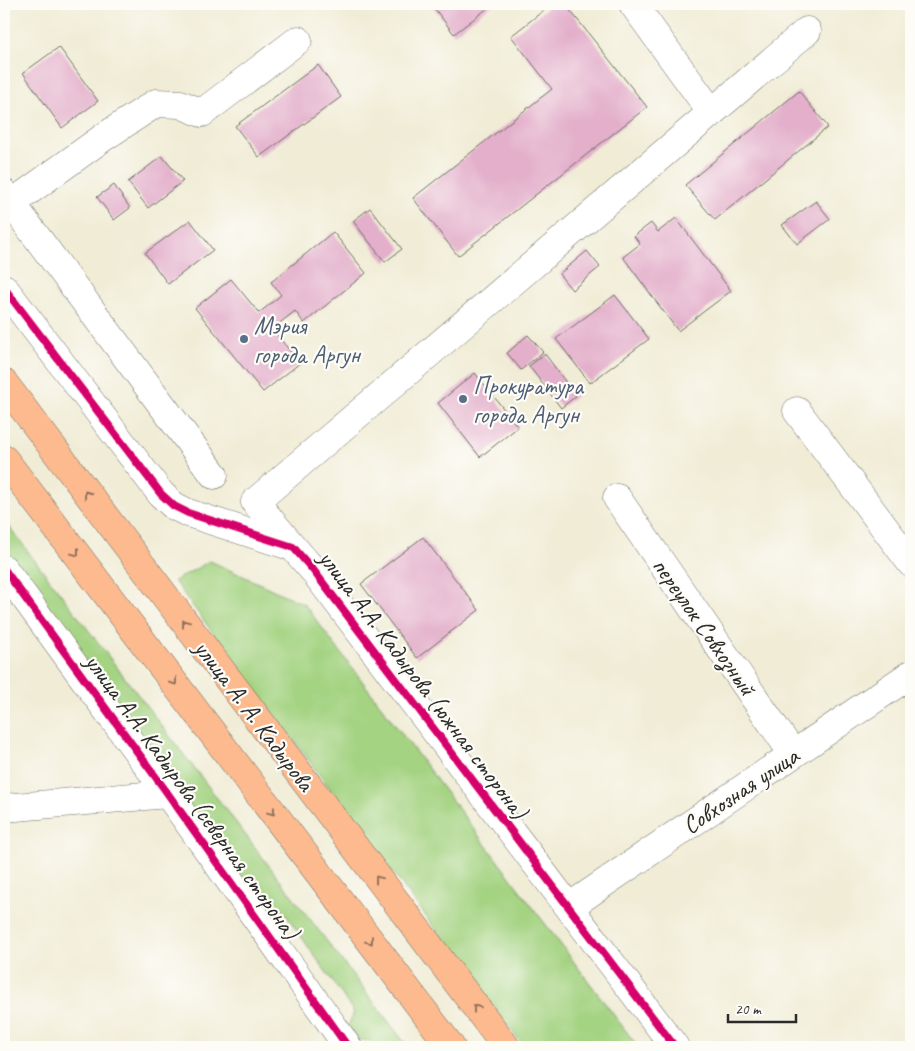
<svg xmlns="http://www.w3.org/2000/svg" width="915" height="1051" viewBox="0 0 915 1051" font-family="Caveat,sans-serif">
  <rect width="100%" height="100%" fill="#fdfcf7"/>
  <filter id="ink" filterUnits="userSpaceOnUse"><feTurbulence type="fractalNoise" baseFrequency=".02" numOctaves="2"/><feDisplacementMap in="SourceGraphic" scale="10" xChannelSelector="R" yChannelSelector="G"/><feConvolveMatrix kernelMatrix="1 2 1 2 8 2 1 2 1" color-interpolation-filters="sRGB"/></filter>
  <filter id="wash" filterUnits="userSpaceOnUse"><feTurbulence type="fractalNoise" baseFrequency=".0096" numOctaves="4" result="noise"/><feDisplacementMap in="SourceGraphic" scale="20" xChannelSelector="R" yChannelSelector="G"/><feGaussianBlur stdDeviation="1.12" result="paint"/><feColorMatrix in="noise" values="0 0 0 0 0 0 0 0 0 0 0 0 0 0 0 0 0 1.4 0 .05"/><feComposite in="paint" operator="in"/></filter>
  <g filter="url(#wash)">
    <rect width="100%" height="100%" fill="#f0ecd6"/>
    <path fill="#a4d382" stroke="#687f56" d="M4,520L408,1047H377L371,1041L352,1039L345,1033L354,1012L284,912L262,905L4,549Z
      M210,561L304,604L638,1047H524L174,581Z"/>
    <g id="blocks">
      <path fill="#e3afcb" d="M431,4H493L454,34Z
        M552,4H565L647,107L458,256L413,198L552,89L511,36Z
        M59,47L98,101L62,128L23,73Z
        M318,65L341,97L259,157L235,126Z
        M799,91L828,127L715,220L685,185Z
        M162,156L183,181L148,208L128,182Z
        M114,185L130,208L114,220L97,197Z
        M816,201L830,219L797,244L782,225Z
        M370,208L402,249L385,262L353,221Z
        M676,218L731,291L678,331L623,257L640,244L634,236L651,223L658,232Z
        M190,220L213,250L168,284L145,253Z
        M333,232L366,273L304,323L295,311L272,329L300,363L263,392L195,308L231,279L259,313L281,295L271,282Z
        M587,251L600,267L572,290L559,274Z
        M615,295L649,339L590,383L556,339Z
        M528,335L543,352L521,370L507,353Z
        M545,354L576,396L561,408L529,366Z
        M475,373L518,427L480,457L438,403Z
        M423,537L479,610L417,658L361,584Z"/>
    </g>
  </g>
  <g filter="url(#ink)">
    <use href="#blocks" fill-opacity="0" stroke="#706f67" stroke-width="1"/>
    <g fill="none" stroke-linecap="round" stroke-linejoin="round">
      <defs>
        <path id="minor" d="M633,4L712,113
          M4,193L214,475
          M4,209L104,137L156,103L180,104L202,113L298,40
          M4,288L161,494L174,506L188,513L293,547L313,570L675,1047
          M797,411L911,563
          M617,498L793,754
          M293,547L255,502L807,31
          M4,569L163,787L348,1047
          M4,808L168,794
          M569,907L911,674"/>
        <path id="major" d="M4,383L506,1047
          M4,459L451,1047"/>
      </defs>
      <use href="#minor" stroke="#706f67" stroke-width="29"/>
      <use href="#major" stroke="#706f67" stroke-width="29"/>
      <use href="#minor" stroke="#fff" stroke-width="28"/>
      <use href="#major" stroke="#fcba8e" stroke-width="28"/>
      <defs>
        <path id="cycleway" d="M4,288L161,494L174,506L188,513L293,547L313,570L675,1047
          M4,569L163,787L348,1047"/>
      </defs>
      <use href="#cycleway" stroke="#fdfcf7" stroke-width="11"/>
      <use href="#cycleway" stroke="#d6006c" stroke-width="8"/>
    </g>
    <defs><path id="oneway-chevron" d="M-2-3.5L2.5 0L-2 3.5" fill="none" stroke-width="1.6" stroke-linecap="round" stroke-linejoin="round" transform="scale(1.25)"/></defs>
    <g stroke="#94725c">
      <use href="#oneway-chevron" transform="translate(87 494) rotate(-127)"/>
      <use href="#oneway-chevron" transform="translate(76 553) rotate(53)"/>
      <use href="#oneway-chevron" transform="translate(185 623) rotate(-127)"/>
      <use href="#oneway-chevron" transform="translate(174 682) rotate(53)"/>
      <use href="#oneway-chevron" transform="translate(272 812) rotate(53)"/>
      <use href="#oneway-chevron" transform="translate(378 879) rotate(-127)"/>
      <use href="#oneway-chevron" transform="translate(370 941) rotate(53)"/>
      <use href="#oneway-chevron" transform="translate(476 1008) rotate(-127)"/>
    </g>
  </g>
  <g fill="#5c6f8a" stroke="#fdfcf7" stroke-width="2">
    <circle cx="244" cy="339" r="5"/>
    <circle cx="463" cy="399" r="5"/>
  </g>
  <g text-anchor="middle" stroke-width="4.5" stroke-linejoin="round" paint-order="stroke">
    <g font-size="25" fill="#4e5e75" stroke="#fdfcf7" text-anchor="start">
      <text x="254" y="334">Мэрия<tspan x="254" dy="29">города Аргун</tspan></text>
      <text x="473" y="394">Прокуратура<tspan x="473" dy="29">города Аргун</tspan></text>
    </g>
    <g font-size="25" fill="#2b2b2b" stroke="#fdfcf7">
      <text transform="translate(705 626) rotate(55)" y="9">переулок Совхозный</text>
      <text transform="translate(424 684) rotate(53)" y="9">улица А.А. Кадырова (южная сторона)</text>
      <text transform="translate(255 715) rotate(53)" y="9">улица А. А. Кадырова</text>
      <text transform="translate(740 790) rotate(-34)" y="9">Совхозная улица</text>
      <text transform="translate(193 796) rotate(54)" y="9">улица А.А. Кадырова (северная сторона)</text>
    </g>
  </g>
  <rect width="915" height="1051" fill="none" stroke="#fdfcf7" stroke-width="20"/>
  <path d="M728 1014v8h68v-8" fill="none" stroke="#2b2b2b" stroke-width="2.5"/>
  <text x="735" y="1014" font-size="15" fill="#2b2b2b" stroke="#fdfcf7" stroke-width="4" paint-order="stroke">20 m</text>
</svg>
